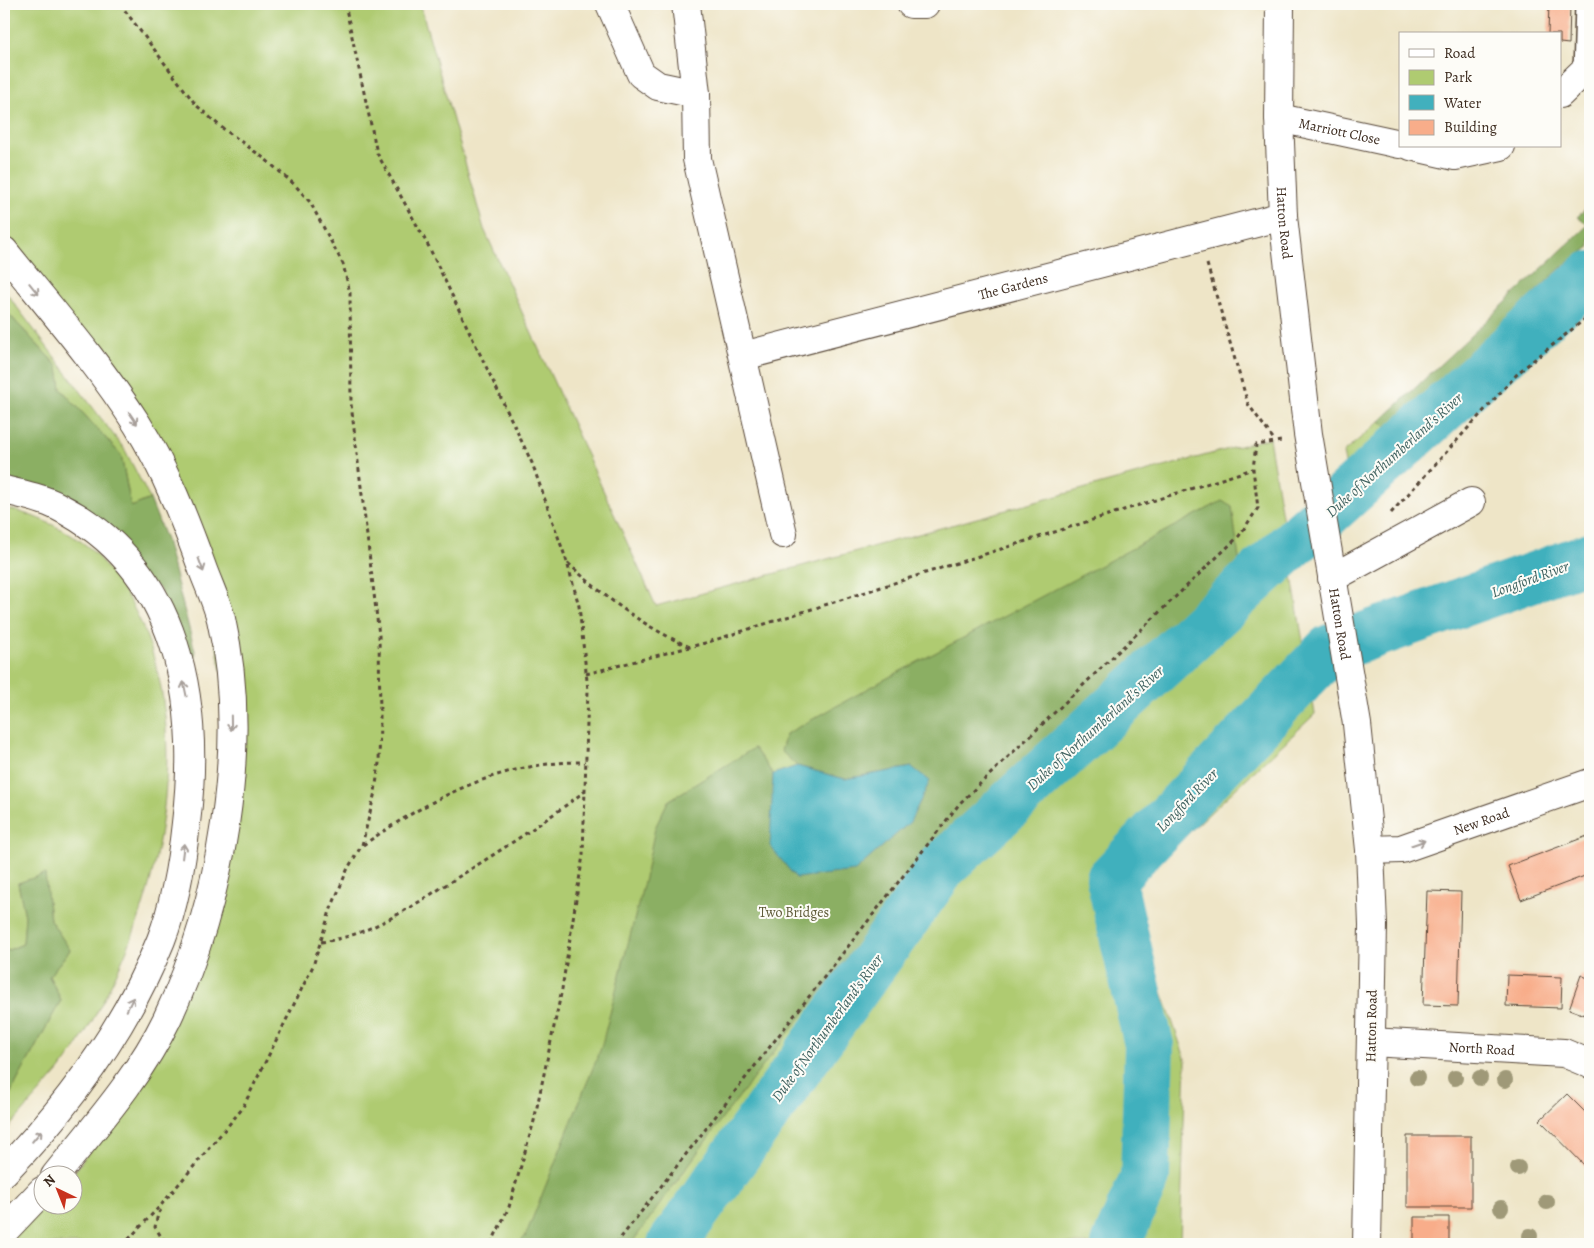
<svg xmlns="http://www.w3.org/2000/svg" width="1594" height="1248" viewBox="0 0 1594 1248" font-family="Alegreya,serif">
  <rect width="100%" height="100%" fill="#fdfcf7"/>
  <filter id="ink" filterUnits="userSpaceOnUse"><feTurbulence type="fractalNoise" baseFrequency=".02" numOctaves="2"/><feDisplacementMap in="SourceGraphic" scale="10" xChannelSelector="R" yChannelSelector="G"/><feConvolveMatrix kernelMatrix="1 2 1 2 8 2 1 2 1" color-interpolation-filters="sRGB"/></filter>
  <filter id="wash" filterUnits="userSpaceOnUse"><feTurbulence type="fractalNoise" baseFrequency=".0096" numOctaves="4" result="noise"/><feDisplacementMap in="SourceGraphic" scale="20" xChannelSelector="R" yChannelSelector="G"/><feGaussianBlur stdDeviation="1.12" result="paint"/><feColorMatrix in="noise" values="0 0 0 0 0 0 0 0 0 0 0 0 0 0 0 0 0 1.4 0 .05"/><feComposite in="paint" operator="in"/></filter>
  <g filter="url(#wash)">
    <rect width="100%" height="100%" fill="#eee5c7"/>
    <path fill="#afcb71" stroke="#757a48" d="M4,4H420L484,229L656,606L1269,438L1315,714L1127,891L1186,1061L1180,1244H4L42,1206H72V1176L166,1038L238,765L193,516L4,241Z
      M4,290L125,450L150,499L131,507L121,455L61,389L58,367L4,309Z
      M1380,421L1389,430L1348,478L1343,453Z
      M4,508C34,514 68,530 92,550C98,556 103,564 109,571C196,676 173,854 118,970C102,1005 83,1040 59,1071C41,1092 22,1112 4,1133V1105L61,1000L49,976L70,950L50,920L48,900L18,883L25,916L23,944L4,952Z"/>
    <path fill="#8baf63" stroke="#636c40" d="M1590,205V247L1564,265L1389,430L1380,421L1588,225L1577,217Z
      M4,309L58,367L61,389L121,455L131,507L150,499L166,540L196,655L188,657L159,588L4,478Z
      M1222,501L1232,507L1240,566L960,817L905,883L725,1115L631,1244H517L525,1237L601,1048L645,878L655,828L668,801L754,748L773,774V806L912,767L845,779L797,766L781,751L786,734L880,682Z
      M45,874L50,920L70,950L49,976L61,1000L4,1105V952L23,944L25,916L18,883Z"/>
    <path fill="#41b0bd" stroke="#3e6d6e" d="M797,766L845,779L912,767L930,781L910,822L855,871L796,878L770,846L773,774Z"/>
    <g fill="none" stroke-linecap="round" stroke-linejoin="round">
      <path stroke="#41b0bd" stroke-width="50" d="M672,1244L943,866L1266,568L1590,276
        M1116,1244L1145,1177L1149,1045L1111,879L1330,649L1590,557"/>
    </g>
    <g id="blocks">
      <path fill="#f8ad8a" d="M1549,4H1570L1569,44L1560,43V34H1548Z
        M1590,835V874L1521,900L1508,866Z
        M1427,891L1461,892L1458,1006L1423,1005Z
        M1507,975L1562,977L1561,1008L1506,1006Z
        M1581,975L1590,979V1017L1569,1009Z
        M1567,1094L1590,1117V1171L1540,1120Z
        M1407,1136H1471V1207H1407Z
        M1414,1217H1449V1244H1414Z"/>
    </g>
  </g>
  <g filter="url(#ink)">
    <use href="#blocks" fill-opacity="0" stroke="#564637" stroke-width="1"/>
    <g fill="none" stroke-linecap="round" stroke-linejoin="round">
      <defs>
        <path id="service" d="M1581,74L1583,4"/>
        <g id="minor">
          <path d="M610,4L641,74L658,86L696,94"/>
          <path d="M686,4L696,94L697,159L783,534"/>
          <path d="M911,4H925"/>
          <path d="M1560,94L1590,65"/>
          <path id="s1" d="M1279,118L1400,144"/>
          <path d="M1411,146L1455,156L1501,146"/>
          <path id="s2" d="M743,356L1283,216"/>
          <path d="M1332,578L1471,502"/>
          <path id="s3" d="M1370,850L1401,849L1590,783"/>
          <path id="s4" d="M1371,1042L1564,1053L1590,1064"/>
        </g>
        <g id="tertiary">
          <path id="s5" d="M1280,4L1279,118L1283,216L1308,434L1357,724L1370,850L1373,925L1367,1244"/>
        </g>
        <path id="trunk" d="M4,251C49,307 98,363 137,424C165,469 185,520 203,570C209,586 217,603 221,619C250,744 221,905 167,1019C139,1077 95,1126 55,1176
          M4,490C22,494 42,498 59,507C179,568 201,701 186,823C182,861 175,904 161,940C126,1027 69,1105 4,1172
          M4,1231L42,1191"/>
      </defs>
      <use href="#service" stroke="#564637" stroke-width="18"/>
      <use href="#minor" stroke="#564637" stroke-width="30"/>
      <use href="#tertiary" stroke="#564637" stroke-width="30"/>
      <use href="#trunk" stroke="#564637" stroke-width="30"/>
      <path stroke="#564637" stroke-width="3" stroke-dasharray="4 4" stroke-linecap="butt" d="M120,4L196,105L221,127L265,159L295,185L310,202L343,264L350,293L351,404L379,635L380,719L379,763L375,792L362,845L348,868L330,911L313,966L242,1109L162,1204L124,1244
        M345,4L377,153L429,247L532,463L567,562L579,606L588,690L583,855L562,989L534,1121L509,1207L491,1244
        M1207,264L1248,404L1275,441
        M1391,513L1519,372L1590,315
        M568,563C604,597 644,627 690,647
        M586,674L705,643L1253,469
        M363,845C431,798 501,761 585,762
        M321,942C370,936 414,905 455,879C500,851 543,823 585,791
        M161,1210L158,1214L155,1227L162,1238L170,1244
        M616,1244L960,803L1239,536L1258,508L1253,469L1256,445L1281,441"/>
      <use href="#service" stroke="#fff" stroke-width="15"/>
      <use href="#minor" stroke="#fff" stroke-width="28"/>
      <use href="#tertiary" stroke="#fff" stroke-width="28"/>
      <use href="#trunk" stroke="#fff" stroke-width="28"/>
    </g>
    <g fill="#9f9978">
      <circle cx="1417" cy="1078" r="8"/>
      <circle cx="1455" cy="1078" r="8"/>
      <circle cx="1480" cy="1078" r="8"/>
      <circle cx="1505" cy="1080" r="8"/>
      <circle cx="1518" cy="1168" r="8"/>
      <circle cx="1547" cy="1202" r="8"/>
      <circle cx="1501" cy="1208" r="8"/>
      <circle cx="1530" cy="1236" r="8"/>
    </g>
    <defs><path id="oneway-shaft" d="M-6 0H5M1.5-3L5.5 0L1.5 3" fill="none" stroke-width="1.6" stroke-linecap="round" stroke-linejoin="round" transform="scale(1.25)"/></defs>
    <g stroke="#a79f9a">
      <use href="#oneway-shaft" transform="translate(34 289) rotate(51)"/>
      <use href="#oneway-shaft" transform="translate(133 418) rotate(56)"/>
      <use href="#oneway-shaft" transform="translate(201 565) rotate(70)"/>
      <use href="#oneway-shaft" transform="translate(185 689) rotate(-102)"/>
      <use href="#oneway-shaft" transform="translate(231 723) rotate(89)"/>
      <use href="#oneway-shaft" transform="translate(1418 843) rotate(-19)"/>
      <use href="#oneway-shaft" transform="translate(183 851) rotate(-83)"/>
      <use href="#oneway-shaft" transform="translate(130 1004) rotate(-64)"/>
      <use href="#oneway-shaft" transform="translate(37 1136) rotate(-50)"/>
    </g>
  </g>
  <g text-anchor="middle" stroke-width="4" stroke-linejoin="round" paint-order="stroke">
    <g font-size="14" fill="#3b2a1e" stroke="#fdfcf7">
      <text dy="5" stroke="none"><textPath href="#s1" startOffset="62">Marriott Close</textPath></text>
      <text dy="5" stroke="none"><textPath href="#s5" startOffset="219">Hatton Road</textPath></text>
      <text dy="5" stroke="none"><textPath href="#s2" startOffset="279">The Gardens</textPath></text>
      <text dy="5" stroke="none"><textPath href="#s5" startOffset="624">Hatton Road</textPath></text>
      <text dy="5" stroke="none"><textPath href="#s3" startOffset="116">New Road</textPath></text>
      <text transform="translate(1371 1026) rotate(-89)" y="5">Hatton Road</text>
      <text dy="5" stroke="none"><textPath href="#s4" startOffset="111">North Road</textPath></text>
    </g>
    <g font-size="14" fill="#5e5a37" stroke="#fdfcf7">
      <text x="794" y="917">Two Bridges</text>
    </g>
    <g font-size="15" font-style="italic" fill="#3d605e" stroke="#fdfcf7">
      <text transform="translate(1394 455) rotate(-42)" y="5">Duke of Northumberland's River</text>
      <text transform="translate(1530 579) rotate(-20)" y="5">Longford River</text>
      <text transform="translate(1095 728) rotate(-42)" y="5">Duke of Northumberland's River</text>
      <text transform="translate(1187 800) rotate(-46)" y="5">Longford River</text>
      <text transform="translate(827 1028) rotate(-54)" y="5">Duke of Northumberland's River</text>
    </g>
  </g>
  <rect width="1594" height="1248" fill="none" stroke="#fdfcf7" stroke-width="20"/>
  <rect x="1399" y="32" width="162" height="115" fill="#fdfcf7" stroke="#afa8a0"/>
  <rect x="1409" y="49" width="25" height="8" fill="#ffffff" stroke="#afa8a0"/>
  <text x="1444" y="58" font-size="15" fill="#3b2a1e">Road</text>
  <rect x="1409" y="70" width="25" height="15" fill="#afcb71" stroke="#afa8a0"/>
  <text x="1444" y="82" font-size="15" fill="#3b2a1e">Park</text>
  <rect x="1409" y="95" width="25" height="15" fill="#41b0bd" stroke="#afa8a0"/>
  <text x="1444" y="108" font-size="15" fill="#3b2a1e">Water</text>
  <rect x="1409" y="120" width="25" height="15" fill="#f8ad8a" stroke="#afa8a0"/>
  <text x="1444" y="132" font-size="15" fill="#3b2a1e">Building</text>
  <g transform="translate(58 1190) rotate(317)"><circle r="24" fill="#fdfcf7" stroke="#afa8a0"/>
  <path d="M0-4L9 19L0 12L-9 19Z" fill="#c8321e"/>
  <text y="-8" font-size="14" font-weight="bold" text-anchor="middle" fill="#3b2a1e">N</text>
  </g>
</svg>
